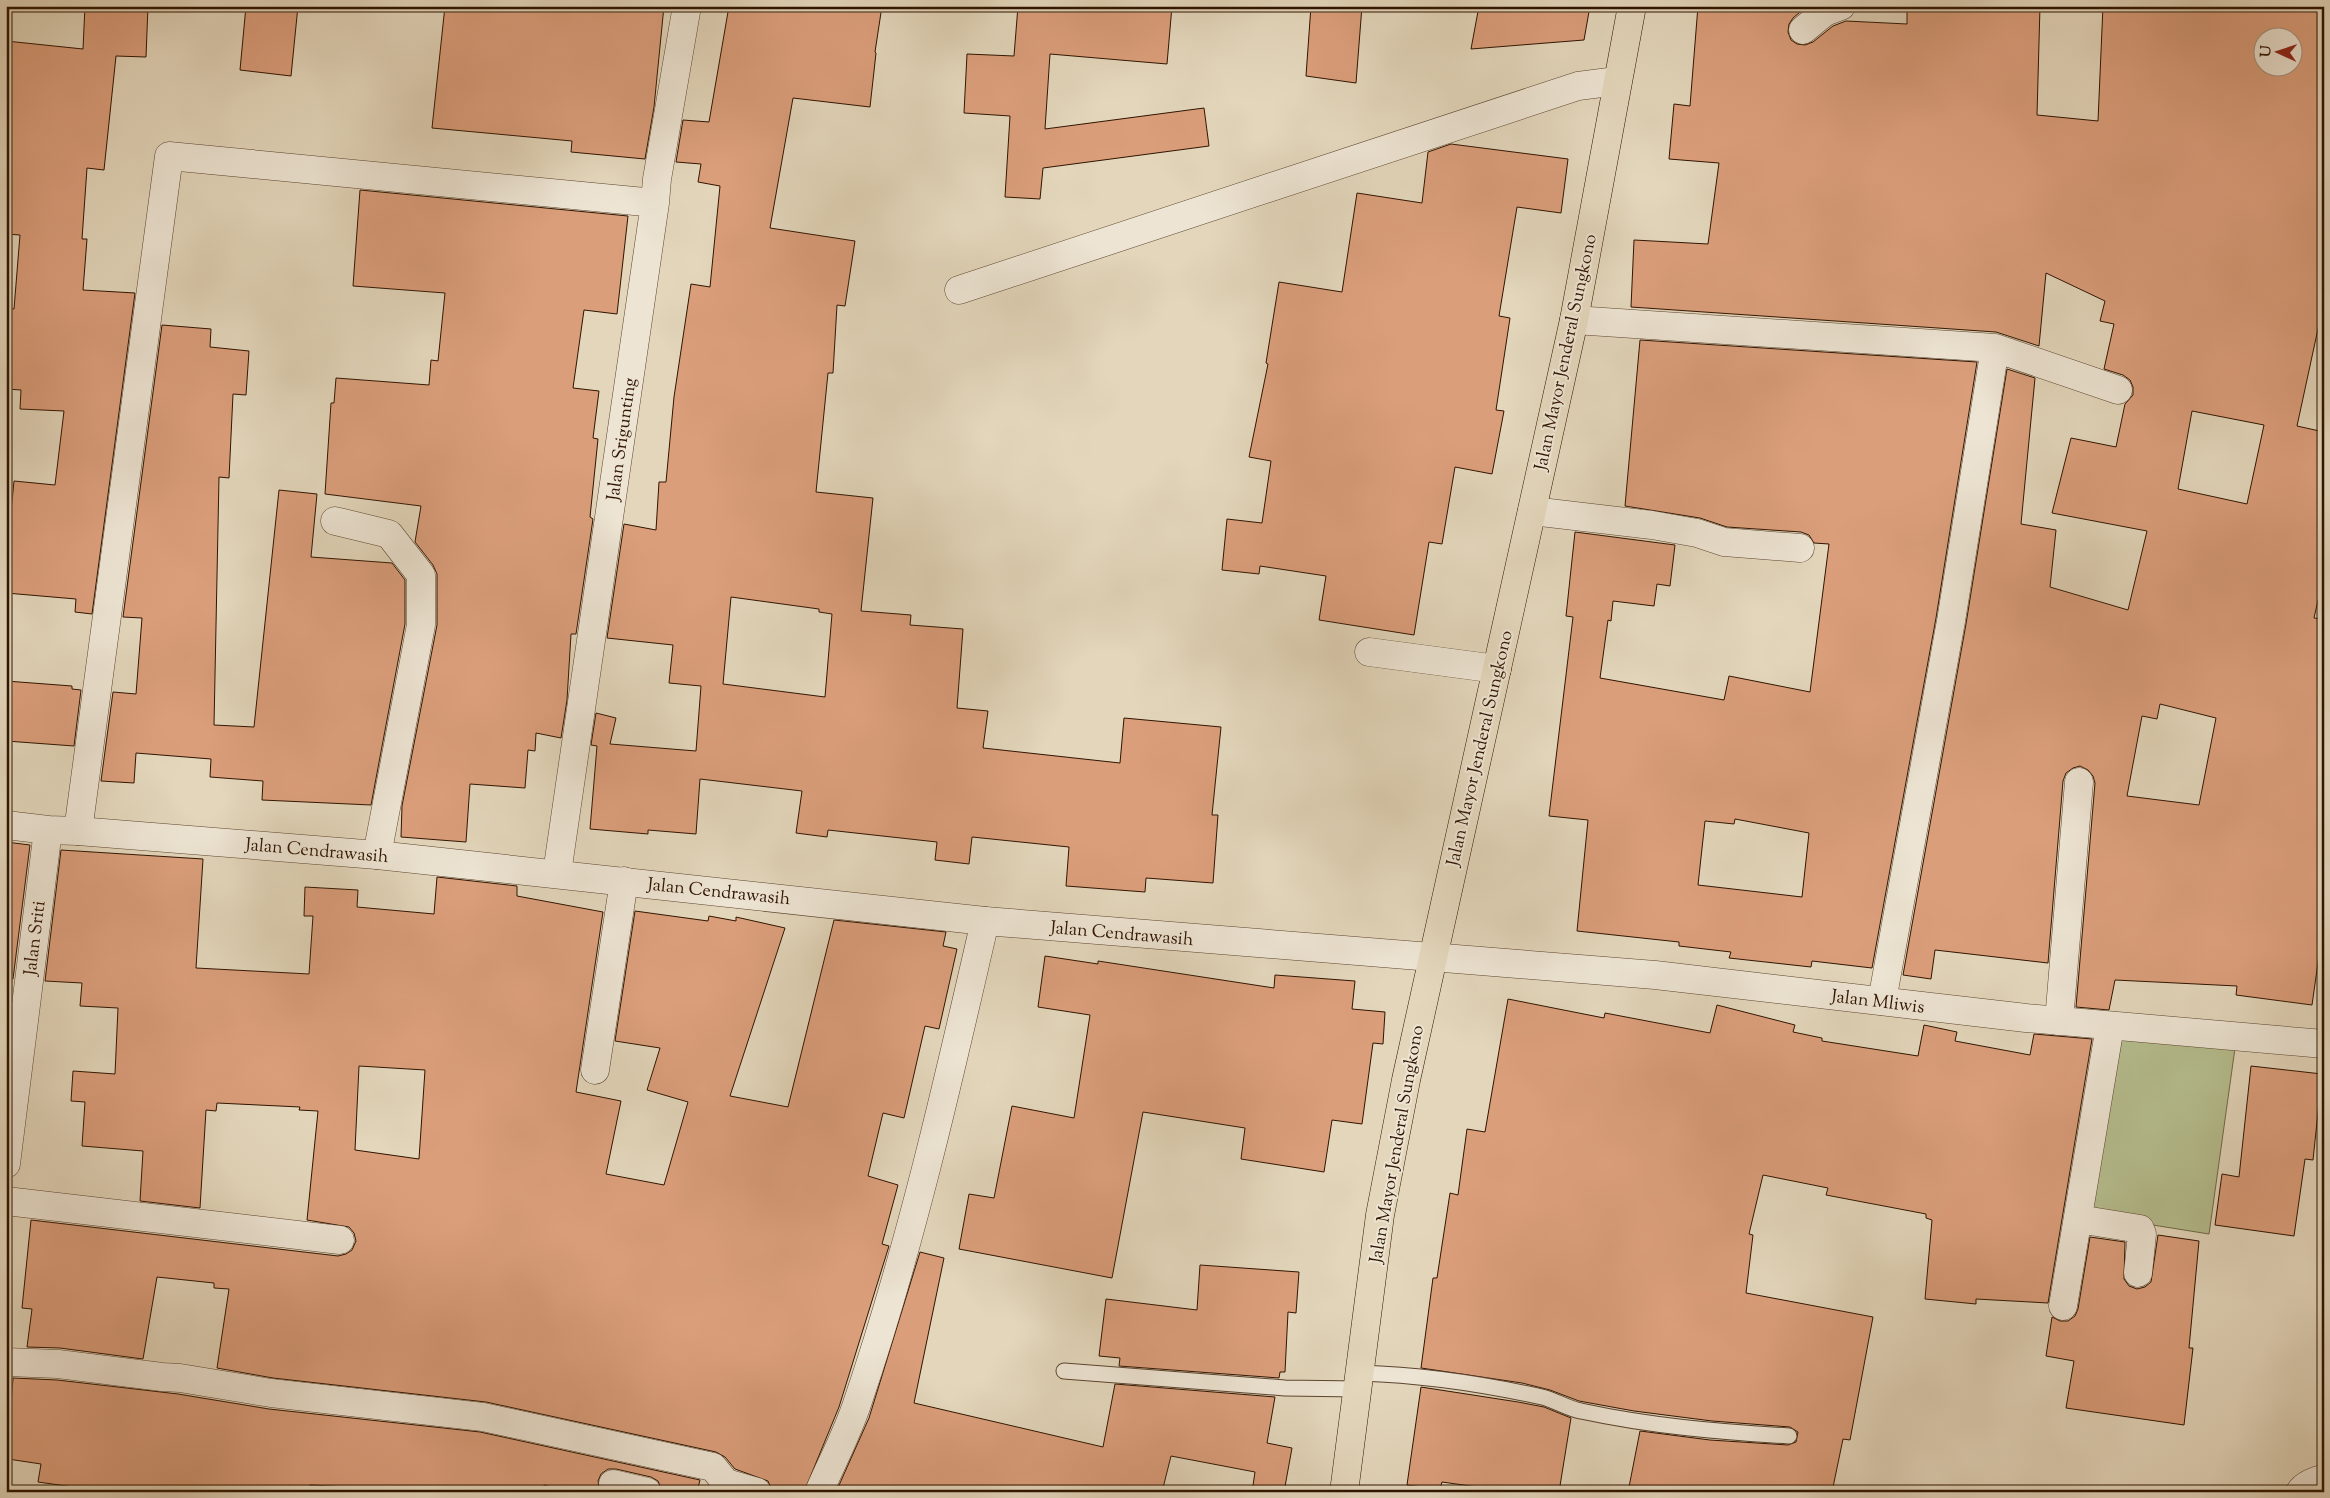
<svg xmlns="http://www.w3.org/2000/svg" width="2330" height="1498" viewBox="0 0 2330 1498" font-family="'Sorts Mill Goudy',serif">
  <rect width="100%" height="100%" fill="#e3d6bb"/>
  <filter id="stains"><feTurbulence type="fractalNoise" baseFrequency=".004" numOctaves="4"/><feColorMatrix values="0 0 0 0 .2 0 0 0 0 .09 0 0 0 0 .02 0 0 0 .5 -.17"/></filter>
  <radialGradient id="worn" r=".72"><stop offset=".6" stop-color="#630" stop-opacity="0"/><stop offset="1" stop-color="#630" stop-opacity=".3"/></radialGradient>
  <path fill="#b5bd8e" stroke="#726847" d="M2114,1029L2236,1041L2209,1234L2084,1214Z"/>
  <path fill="#db9e7b" stroke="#2f1400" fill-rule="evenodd" d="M85,6H148L146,57L116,56L104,170L87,168L82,239H87L83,290L135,293L92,614L75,612L76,599L6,593V563L14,481L55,485L64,411L20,409L21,390L6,389V308L14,309L20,235L6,234V41L83,49Z
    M246,6H298L291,76L240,70Z
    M445,6H664L654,107L645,159L571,152L572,141L432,128Z
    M729,6H882L875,52L876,53L870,107L793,98L770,228L855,241L845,306L837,305L833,373H828L816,492L873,498L861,611L911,615L910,625L963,629L957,708L988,711L983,748L1120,763L1124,718L1221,727L1212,815H1218L1213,883L1146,878L1145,892L1066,886L1069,847L972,837L969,864L935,860L937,842L828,830L827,837L796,833L802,791L700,779L696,834L648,830V834L590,829L597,746L591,745L596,713L616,718L610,744L696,751L701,686L669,683L673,645L607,638L624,524L656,530L659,482H666L674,397L691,284L710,287L720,186L698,182L701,164L676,162L683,120L709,122ZM731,597L819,609V612L832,614L825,697L723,684Z
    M1018,6H1172L1167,64L1050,54L1045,129L1204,108L1209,146L1043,168L1040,199L1005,197L1010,116L964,113L967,54L1014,56Z
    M1311,6H1362L1356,83L1306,76Z
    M1479,6H1590L1584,40L1471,49Z
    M1698,6H1807L1793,18L1789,24L1788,32L1791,40L1797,44L1805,45L1813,42L1833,26L1846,21L1907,24V6H2040L2037,115L2098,121L2103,6H2179V9L2324,6V301L2297,426L2324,432V574L2314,618L2324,619V920L2312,1005L2236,995L2237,986L2115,980L2109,1010L2076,1007L2095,783L2093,776L2088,770L2080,766L2073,768L2066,773L2063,781L2048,963L1935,950L1931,979L1903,975L1966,624L2007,369L2035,378L2021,524L2056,530L2050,587L2128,610L2147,531L2052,513L2071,438L2116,447L2125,404L2133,395V387L2130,380L2123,375L2104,369L2114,324L2100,321L2105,301L2046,273L2039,346L1996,332L1631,307L1634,240L1708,244L1719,163L1669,159L1674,104L1690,106ZM2262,38H2292V68H2262ZM2192,411L2264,425L2247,504L2178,489ZM2160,704L2216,718L2199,805L2127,796L2142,716L2157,719Z
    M1451,144L1568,159L1561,213L1517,207L1499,316L1510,318L1496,410L1504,411L1492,474L1455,467L1442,544L1429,542L1414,635L1319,620L1326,576L1260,566L1259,574L1222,570L1227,519L1262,523L1271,461L1249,457L1268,364L1266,363L1279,282L1342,292L1357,193L1422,203L1428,152Z
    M360,190L628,216L617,314L584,310L573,388L599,391L593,438L598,439L590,517L593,519L576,634H571L567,700L561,738L536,733L535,751L528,750L525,788L470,784L466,842L401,837L402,806L437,625V574L433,565L415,542L421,506L325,494L331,403H334L336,378L429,385L431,360L438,361L445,293L353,286Z
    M162,325L211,329L210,347L249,351L246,395L233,394L229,478L219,477L214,725L254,727L279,490L317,494L311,557L392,563L405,580V624L371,805L262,800L263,781L210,777L211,759L136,753L134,783L101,781L113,692L136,694L142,618L123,617Z
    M1640,340L1977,362L1936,618L1872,968L1812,961L1811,967L1729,958L1731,952L1679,946V942L1577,931L1588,820L1549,816L1573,617L1566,616L1575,532L1675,545L1670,586L1657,584L1654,606L1613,601L1611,621L1608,620L1600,678L1724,700L1729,676L1810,692L1829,544L1814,543L1809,535L1801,532L1727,527L1700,518L1625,506ZM1735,819L1809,833L1802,897L1698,885L1705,821L1734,824Z
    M6,681L72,686V689L81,690L74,746L6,741Z
    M6,842L30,845L13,979H6Z
    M61,850L203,859L196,968L309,974L313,916H304L305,887L358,890L357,907L434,914L437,877L517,886V896L603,912L576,1092L621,1101L606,1174L664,1185L688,1102L647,1090L660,1048L615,1041L635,911L708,921L709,916L736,921V917L785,928L730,1096L788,1107L834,920L946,932L943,946L957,949L939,1029L925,1026L904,1118L883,1113L868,1176L898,1185L882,1244L889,1246L839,1407L804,1492L772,1491L768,1481L735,1469L725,1457L716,1452L486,1402L273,1378L217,1368L229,1289L214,1288V1283L157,1277L143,1359L60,1348L27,1347L32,1309L22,1308L31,1220L338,1256L346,1254L352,1250L356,1241L354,1233L349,1227L307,1220L318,1111L299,1110L300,1107L217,1103L216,1111L206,1110L200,1208L140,1201L143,1151L82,1146L85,1102L71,1101L73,1071L115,1074L118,1008L80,1006L82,983L45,981ZM359,1066L425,1070L419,1159L355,1150Z
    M1045,956L1098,964V961L1274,988L1275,975L1355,981L1352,1009L1385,1012L1383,1044L1373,1043L1362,1124L1332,1120L1324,1172L1241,1159L1245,1128L1143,1112L1112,1278L959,1249L969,1194L994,1198L1012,1106L1074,1118L1090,1015L1038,1007Z
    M1508,999L1604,1018L1605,1013L1710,1033L1717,1005L1795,1025L1793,1032L1822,1038V1041L1918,1056L1924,1025L1957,1032L1955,1041L2030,1055L2034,1034L2092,1039L2048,1303L1976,1299V1304L1925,1299L1932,1220L1926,1218V1214L1826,1195L1828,1188L1763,1175L1749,1234L1753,1235L1746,1293L1873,1317L1850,1440L1843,1439L1832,1492H1628L1640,1431L1710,1440L1788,1445L1796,1442L1798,1432L1790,1427L1712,1421L1634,1411L1579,1401L1550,1390L1522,1383L1421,1368L1433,1278H1437L1450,1193L1458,1195L1467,1129L1485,1132Z
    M2251,1066L2322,1074L2313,1160L2305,1159L2294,1236L2215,1225L2222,1174L2239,1177Z
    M2158,1235L2199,1241L2189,1348H2193L2184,1425L2066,1408L2074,1361L2046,1356L2052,1317L2060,1321H2068L2075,1316L2078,1309L2090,1237L2125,1242L2124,1279L2129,1286L2137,1289L2145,1287L2151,1282Z
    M920,1252L944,1258L914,1403L1103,1447L1115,1384L1275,1397L1267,1443L1292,1448L1284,1492H1252L1255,1472L1171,1456L1162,1492H836L869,1418Z
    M1200,1265L1299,1272L1296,1313L1288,1312L1285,1372H1280L1279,1378L1119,1366L1120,1358L1099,1356L1106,1299L1197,1310Z
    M13,1378L57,1380L178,1394L269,1409L480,1432L700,1480L697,1492H665L662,1491L658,1481L651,1477L616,1469H608L601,1474L598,1481L600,1492H572L544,1485L543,1492H390V1489L310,1485L309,1492H94L95,1490L38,1482L41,1464L8,1459L10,1446H6V1416L10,1417Z
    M1421,1387L1518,1402L1544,1407L1571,1418L1559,1492H1513L1442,1482L1440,1489L1407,1485Z"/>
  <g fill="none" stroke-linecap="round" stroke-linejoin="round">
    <defs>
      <path id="service" d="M1064,1371L1285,1388L1359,1389
        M1361,1373C1421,1375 1483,1384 1542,1397C1555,1400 1568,1409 1581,1411C1650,1426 1720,1432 1789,1436"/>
      <path id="minor" d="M1803,30L1825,12L1841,6
        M959,290L1578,86L1617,81
        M1574,320L1995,348L1951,621L1882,1001
        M1995,348L2118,390
        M1532,511L1652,525L1697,533L1724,542L1800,548
        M335,521L389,534L421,575V625L377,855
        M1369,652L1497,669
        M78,831L169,156L655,203
        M557,873L655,203L657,179L687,6
        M2059,1021L2079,782
        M595,1070L624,881
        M6,1201L340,1240
        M2078,1219L2140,1229L2142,1234L2138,1273
        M2063,1306L2110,1026
        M6,1362L58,1364L162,1377L180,1378L271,1393L483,1417L713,1467L726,1483
        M613,1484L647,1492
        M721,1492L726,1483L757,1492
        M819,1492C832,1462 848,1432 858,1401C911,1245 948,1082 985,921
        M2300,1492C2304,1485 2316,1480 2324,1479"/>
      <path id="tertiary" d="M6,825L48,830L78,831L377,855L985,921L1655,975L2026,1018L2324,1044
        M6,1164L48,830"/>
      <path id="trunk" d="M1344,1492L1380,1215L1406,1080L1574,320L1632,6"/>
    </defs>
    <use href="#service" stroke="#5c442f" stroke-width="17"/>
    <use href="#minor" stroke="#5c442f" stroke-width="29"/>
    <use href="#tertiary" stroke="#5c442f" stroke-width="29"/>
    <use href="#trunk" stroke="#2f1400" stroke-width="29"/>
    <use href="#service" stroke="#ede4d3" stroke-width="15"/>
    <use href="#minor" stroke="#ede4d3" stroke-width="28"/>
    <use href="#tertiary" stroke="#ede4d3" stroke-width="28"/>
    <use href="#trunk" stroke="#e3d6bb" stroke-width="28"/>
  </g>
  <g text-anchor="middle" stroke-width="4" stroke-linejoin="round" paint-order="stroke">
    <g font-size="18" fill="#2f1400" stroke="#ede4d3">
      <text transform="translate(1565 352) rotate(-78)" y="6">Jalan Mayor Jenderal Sungkono</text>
      <text transform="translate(621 439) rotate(-82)" y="6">Jalan Srigunting</text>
      <text transform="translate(1479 748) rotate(-77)" y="6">Jalan Mayor Jenderal Sungkono</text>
      <text transform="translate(317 850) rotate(5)" y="6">Jalan Cendrawasih</text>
      <text transform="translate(719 891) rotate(6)" y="6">Jalan Cendrawasih</text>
      <text transform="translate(1122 933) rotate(5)" y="6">Jalan Cendrawasih</text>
      <text transform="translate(34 938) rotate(-83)" y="6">Jalan Sriti</text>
      <text transform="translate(1878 1001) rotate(7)" y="6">Jalan Mliwis</text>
      <text transform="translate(1396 1144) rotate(-80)" y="6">Jalan Mayor Jenderal Sungkono</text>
    </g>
  </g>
  <rect width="2330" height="1498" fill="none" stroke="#e3d6bb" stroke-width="25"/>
  <rect x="8" y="8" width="2315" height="1483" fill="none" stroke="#2f1400" stroke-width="2.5"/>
  <rect x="12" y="12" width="2305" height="1473" fill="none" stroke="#2f1400"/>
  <g transform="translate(2278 52) rotate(273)"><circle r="24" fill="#ede4d3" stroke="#a1917f"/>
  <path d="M0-4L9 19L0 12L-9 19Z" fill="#8f2418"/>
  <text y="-8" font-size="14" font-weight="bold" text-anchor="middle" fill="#2f1400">U</text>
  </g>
  <rect width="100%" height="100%" filter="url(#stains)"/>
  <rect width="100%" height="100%" fill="url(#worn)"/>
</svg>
